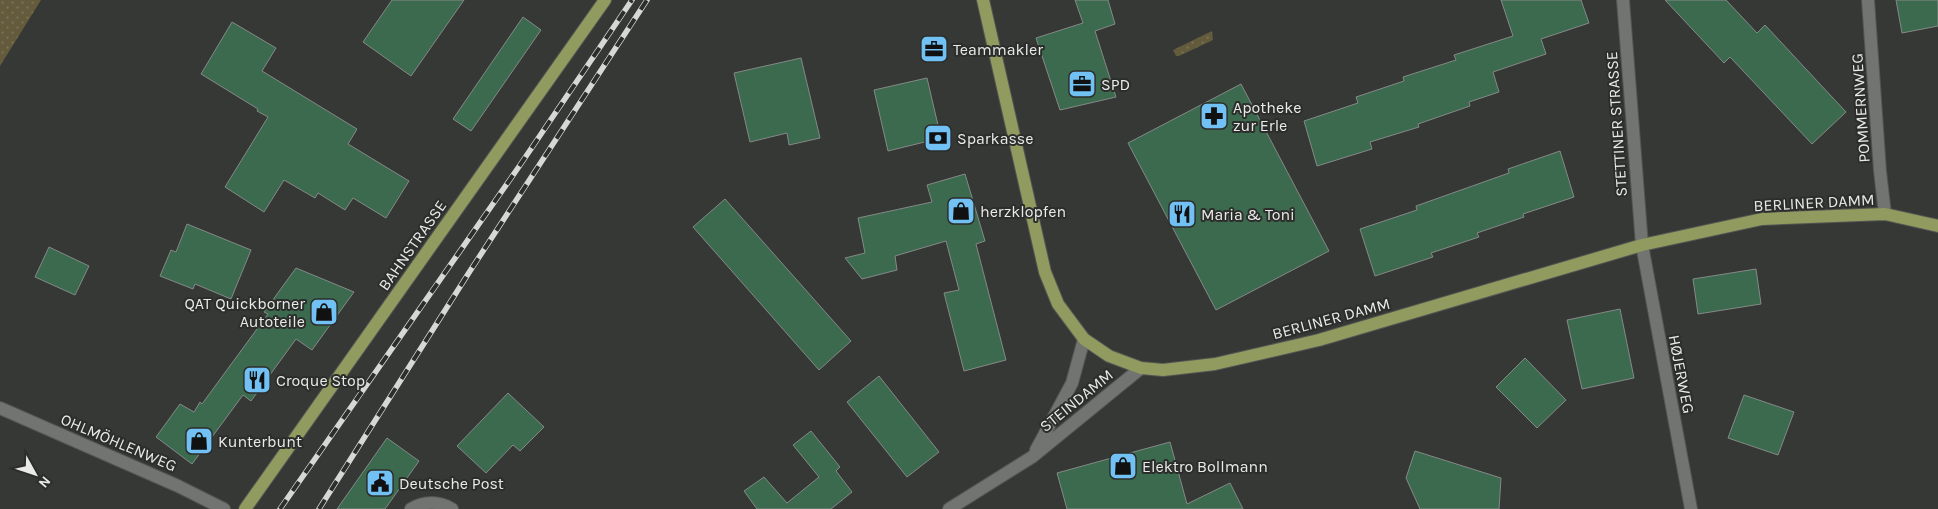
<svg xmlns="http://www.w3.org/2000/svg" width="1938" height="509" viewBox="0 0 1938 509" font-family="Karla,sans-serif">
  <defs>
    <pattern id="grass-dots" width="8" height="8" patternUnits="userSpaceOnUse" patternTransform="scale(1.25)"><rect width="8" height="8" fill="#635b3b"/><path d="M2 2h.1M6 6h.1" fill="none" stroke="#797357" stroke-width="1.8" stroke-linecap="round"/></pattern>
  </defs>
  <rect width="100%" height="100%" fill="#363836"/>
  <path fill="url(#grass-dots)" d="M0,0H41L0,66Z
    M1212,31L1213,40L1179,56H1176L1173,50Z"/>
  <path fill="#3c6a4f" stroke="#858987" d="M392,0H464L411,76L363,42Z
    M1075,0H1108L1115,24L1095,31L1116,97L1060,110L1036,38L1083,23Z
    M1501,0H1581L1589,23L1541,39L1546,54L1493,72L1499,92L1469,102L1470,106L1418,124L1419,127L1370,142L1372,149L1317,166L1304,121L1358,103L1356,97L1404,81L1403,77L1456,60L1454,55L1513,36Z
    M1665,0H1726L1757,33L1765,25L1846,112L1812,144L1730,57L1724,63Z
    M1896,0H1938V26L1902,33Z
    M523,17L541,30L471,131L453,119Z
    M232,22L276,48L262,71L357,129L348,144L409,181L386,218L353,198L345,210L318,193L315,198L284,180L264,212L225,187L268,117L257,111L258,109L201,74Z
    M801,58L820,138L789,145L787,133L750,142L734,73Z
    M927,78L941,138L888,151L874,90Z
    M1241,84L1329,251L1216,310L1128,143Z
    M1560,151L1574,197L1523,214L1524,217L1477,233L1479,237L1431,253L1433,257L1375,276L1360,229L1417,210L1416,206L1509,173L1508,169Z
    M965,174L985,241L976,244L1006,360L964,371L944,293L959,290L946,241L895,256L897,270L862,279L845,258L865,253L858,218L932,202L927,185Z
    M725,199L851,341L819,370L693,227Z
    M187,224L251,250L231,299L195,284L193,289L160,276L171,250L176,252Z
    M49,247L89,266L75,295L35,277Z
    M296,268L354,292L312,350L296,339L251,401L243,395L192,464L156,437L180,404L194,412L200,402L202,404L268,314L264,312Z
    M1756,269L1761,304L1698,314L1693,279Z
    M1620,309L1634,378L1582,389L1567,320Z
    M1525,358L1566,400L1537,428L1496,387Z
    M879,376L939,452L907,477L847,402Z
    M508,393L544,427L520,451L513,445L486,473L457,446Z
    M1744,395L1794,412L1778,455L1728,438Z
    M811,431L840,467L836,471L852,492L831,509H757L744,491L764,477L787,503L819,477L793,445Z
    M387,438L419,461L385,509H337Z
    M1170,442L1187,504L1230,483L1243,509H1067L1057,473Z
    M1415,451L1501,478L1499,509H1420L1406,478Z"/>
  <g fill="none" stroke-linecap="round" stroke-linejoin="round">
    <defs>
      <path id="minor" d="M1623,0L1642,245L1691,509
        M1868,0L1880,171L1885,214
        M0,408L178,486L224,509
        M1036,450L1072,383L1084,339
        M411,509C424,501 439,501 452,509
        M949,509L1032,457L1141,368"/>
      <path id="major" d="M983,0L1045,272L1058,304L1084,339L1109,356L1141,368L1163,370L1215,364L1319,340L1642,245L1762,219L1885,214L1938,226
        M245,509L605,0"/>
    </defs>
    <use href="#minor" stroke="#535552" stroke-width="14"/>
    <use href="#major" stroke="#535552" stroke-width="14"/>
    <use href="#minor" stroke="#717470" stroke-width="12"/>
    <use href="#major" stroke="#919a5f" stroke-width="12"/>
    <defs>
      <path id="rail" d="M280,509L518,168L632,0
        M319,509L470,271L647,0"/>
    </defs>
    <use href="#rail" stroke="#d6d7d6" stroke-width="5.5"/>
    <use href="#rail" stroke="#2c2e2b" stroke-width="4" stroke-dasharray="11" stroke-linecap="butt"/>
  </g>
  <defs>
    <symbol id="office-square" viewBox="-11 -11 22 22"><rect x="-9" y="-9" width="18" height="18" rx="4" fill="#71c1f5" stroke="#2c2e2b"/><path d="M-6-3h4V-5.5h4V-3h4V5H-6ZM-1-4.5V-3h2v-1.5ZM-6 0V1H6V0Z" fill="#111"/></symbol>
    <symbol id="pharmacy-square" viewBox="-11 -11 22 22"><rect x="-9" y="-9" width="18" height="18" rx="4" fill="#71c1f5" stroke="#2c2e2b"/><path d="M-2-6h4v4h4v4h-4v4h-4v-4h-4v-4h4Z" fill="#111"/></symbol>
    <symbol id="bank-square" viewBox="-11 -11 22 22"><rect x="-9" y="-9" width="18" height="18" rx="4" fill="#71c1f5" stroke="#2c2e2b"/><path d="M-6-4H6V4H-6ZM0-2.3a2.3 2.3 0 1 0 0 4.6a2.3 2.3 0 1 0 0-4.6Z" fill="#111"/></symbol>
    <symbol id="shop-square" viewBox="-11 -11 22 22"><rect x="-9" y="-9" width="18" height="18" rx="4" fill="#71c1f5" stroke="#2c2e2b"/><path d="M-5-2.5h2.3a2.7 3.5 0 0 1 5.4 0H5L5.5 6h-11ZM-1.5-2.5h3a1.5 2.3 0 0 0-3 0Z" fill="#111"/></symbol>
    <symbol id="restaurant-square" viewBox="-11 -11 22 22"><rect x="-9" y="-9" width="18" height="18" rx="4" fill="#71c1f5" stroke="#2c2e2b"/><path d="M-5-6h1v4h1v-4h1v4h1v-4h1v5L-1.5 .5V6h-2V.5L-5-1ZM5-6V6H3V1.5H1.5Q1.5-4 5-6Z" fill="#111"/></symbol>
    <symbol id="civic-square" viewBox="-11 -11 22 22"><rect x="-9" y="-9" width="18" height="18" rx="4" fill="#71c1f5" stroke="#2c2e2b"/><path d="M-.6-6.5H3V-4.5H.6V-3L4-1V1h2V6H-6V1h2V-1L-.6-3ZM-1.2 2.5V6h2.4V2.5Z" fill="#111"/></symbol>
  </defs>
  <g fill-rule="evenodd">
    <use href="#office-square" x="918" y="33" width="32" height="32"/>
    <use href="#office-square" x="1066" y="68" width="32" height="32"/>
    <use href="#pharmacy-square" x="1198" y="100" width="32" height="32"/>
    <use href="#bank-square" x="922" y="122" width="32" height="32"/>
    <use href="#shop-square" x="945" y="195" width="32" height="32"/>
    <use href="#restaurant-square" x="1166" y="198" width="32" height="32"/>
    <use href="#shop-square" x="308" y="296" width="32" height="32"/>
    <use href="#restaurant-square" x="241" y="364" width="32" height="32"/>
    <use href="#shop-square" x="183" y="425" width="32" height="32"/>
    <use href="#shop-square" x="1107" y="450" width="32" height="32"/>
    <use href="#civic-square" x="364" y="467" width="32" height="32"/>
  </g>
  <g text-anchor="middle" stroke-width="4" stroke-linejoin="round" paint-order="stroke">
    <g font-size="16" fill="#e9eae9" stroke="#2c2e2b" text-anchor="start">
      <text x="953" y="55">Teammakler</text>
      <text x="1101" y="90">SPD</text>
      <text x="1233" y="113">Apotheke<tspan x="1233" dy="18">zur Erle</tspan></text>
      <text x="957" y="144">Sparkasse</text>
      <text x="980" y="217">herzklopfen</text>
      <text x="1201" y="220">Maria &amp; Toni</text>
      <text x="305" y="309" text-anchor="end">QAT Quickborner<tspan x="305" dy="18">Autoteile</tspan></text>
      <text x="276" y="386">Croque Stop</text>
      <text x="218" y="447">Kunterbunt</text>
      <text x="1142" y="472">Elektro Bollmann</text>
      <text x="399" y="489">Deutsche Post</text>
    </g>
    <g font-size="16" fill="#e9eae9" stroke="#2c2e2b">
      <text transform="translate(1860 108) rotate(-94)" y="6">POMMERNWEG</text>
      <text transform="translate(1616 124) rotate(-94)" y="6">STETTINER STRASSE</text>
      <text transform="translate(1814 202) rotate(-3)" y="6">BERLINER DAMM</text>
      <text transform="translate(412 245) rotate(-55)" y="6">BAHNSTRASSE</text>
      <text transform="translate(1331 318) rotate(-15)" y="6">BERLINER DAMM</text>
      <text transform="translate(1682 374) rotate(79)" y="6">HØJERWEG</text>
      <text transform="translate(1076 400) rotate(-39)" y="6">STEINDAMM</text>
      <text transform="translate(119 442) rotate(23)" y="6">OHLMÖHLENWEG</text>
    </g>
  </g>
  <g transform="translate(35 474) rotate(130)" stroke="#2c2e2b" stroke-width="4" paint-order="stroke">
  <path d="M0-4L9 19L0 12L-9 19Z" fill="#e9eae9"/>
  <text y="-8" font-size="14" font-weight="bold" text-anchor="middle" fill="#e9eae9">N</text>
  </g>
</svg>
